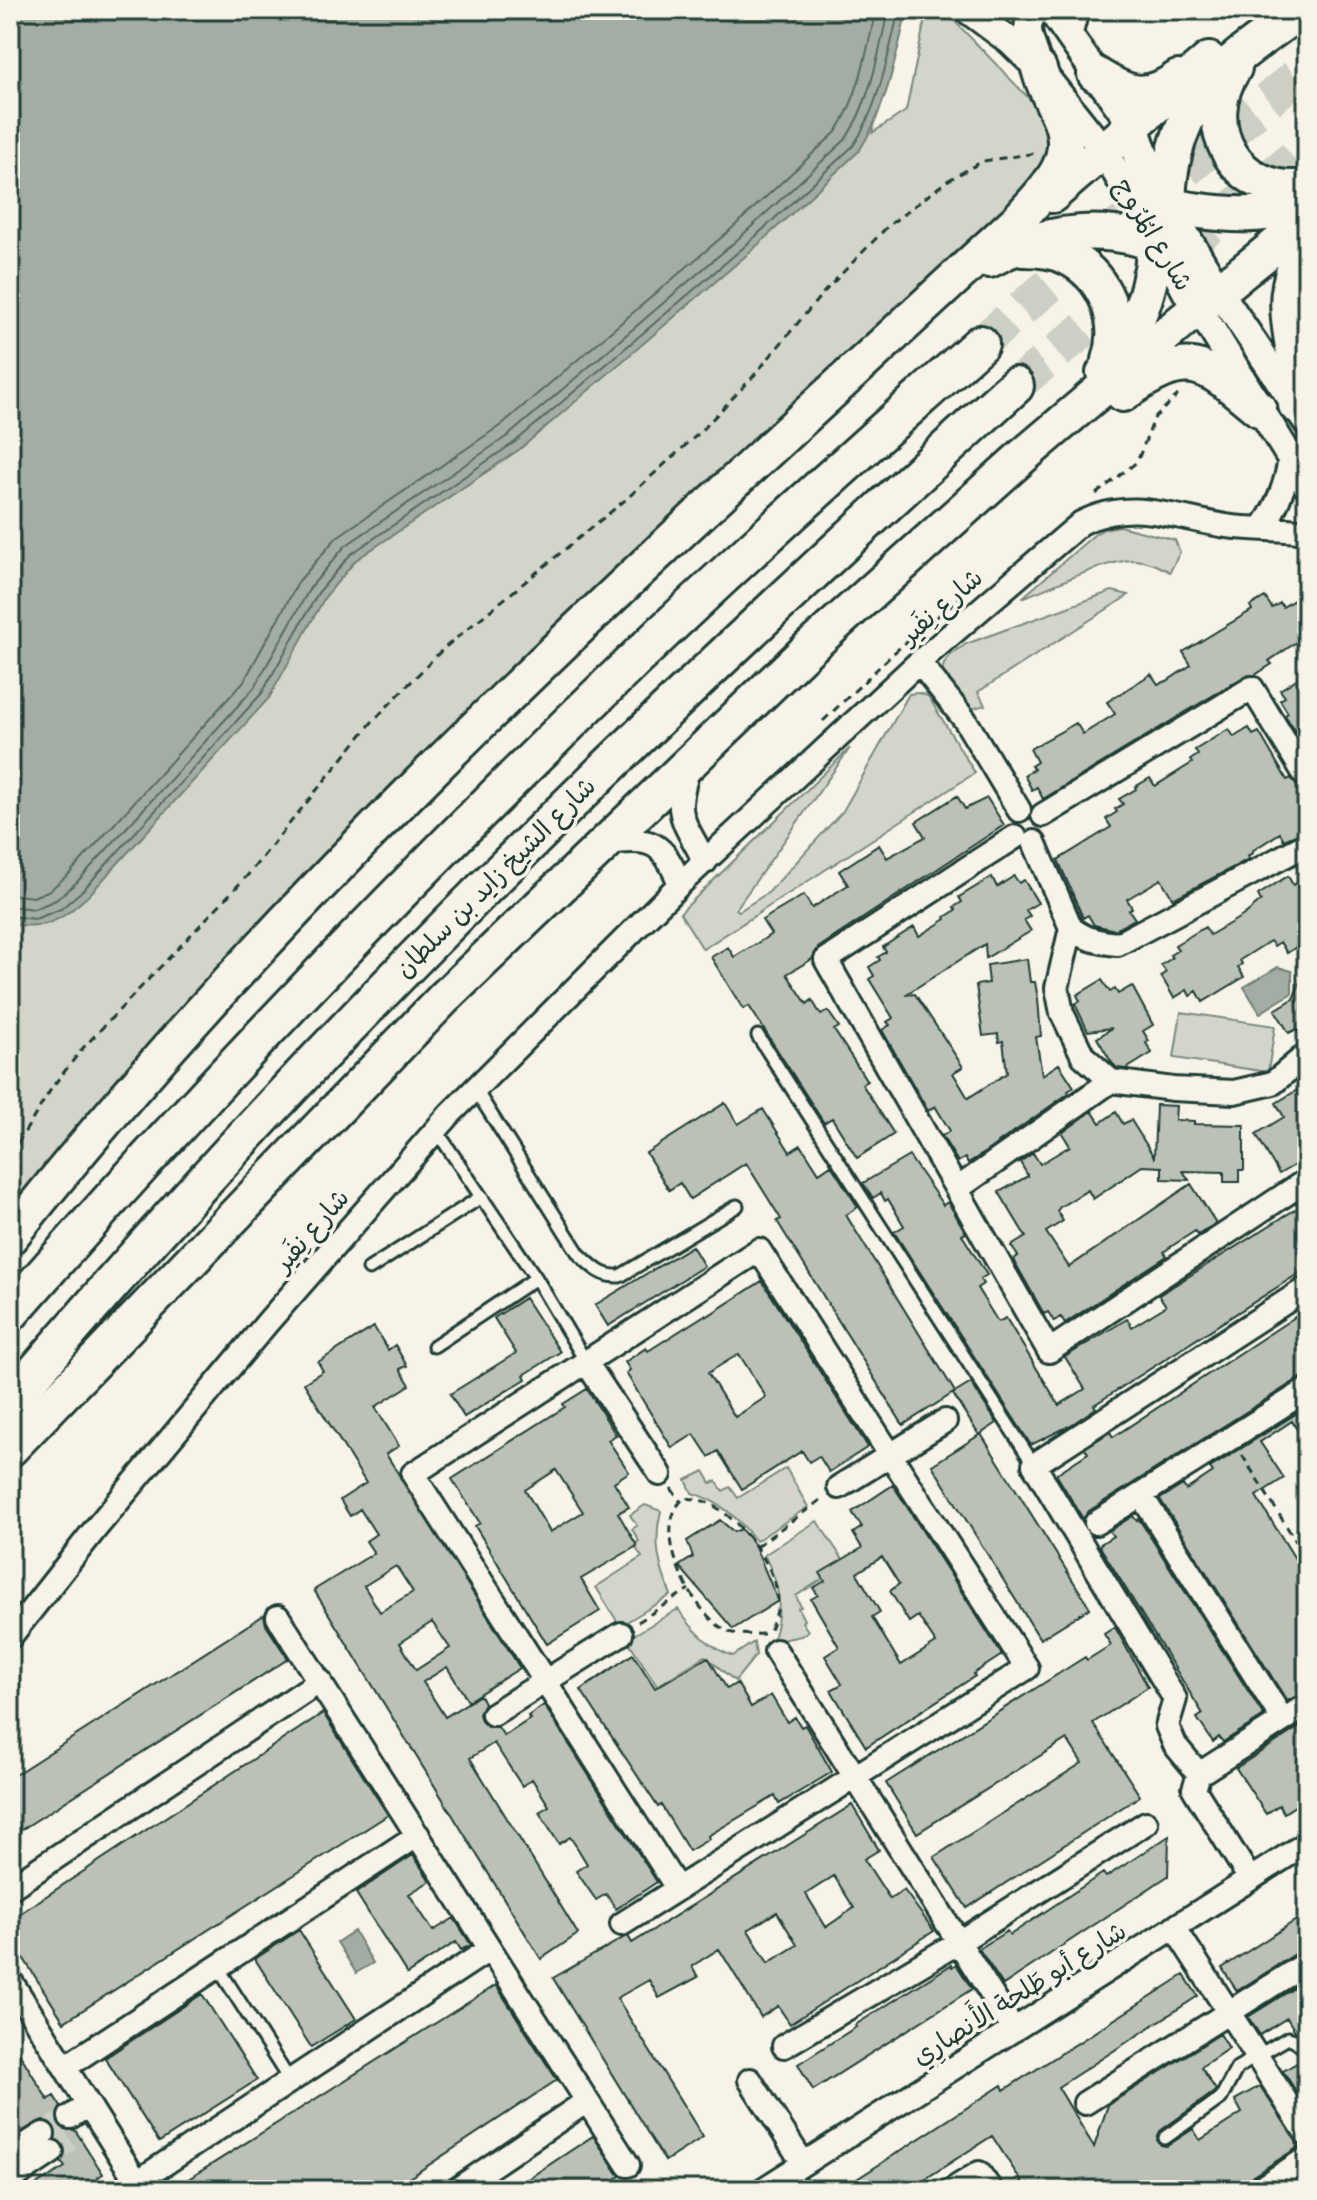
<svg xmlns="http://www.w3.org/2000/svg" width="1317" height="2200" viewBox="0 0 1317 2200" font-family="'Patrick Hand','Playpen Sans Arabic',sans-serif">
  <rect width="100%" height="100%" fill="#f7f3e8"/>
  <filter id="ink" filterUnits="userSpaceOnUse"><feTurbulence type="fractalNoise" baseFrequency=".0125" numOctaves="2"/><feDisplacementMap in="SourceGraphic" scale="16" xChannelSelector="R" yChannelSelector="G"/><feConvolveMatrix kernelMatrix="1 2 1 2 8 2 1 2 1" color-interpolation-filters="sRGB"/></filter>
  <g filter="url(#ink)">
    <path fill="#d3d5ca" stroke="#79897f" stroke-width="2" d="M907,10L872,133L906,111L927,10H944L1043,113L1047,145V169L1038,184L471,708L197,997L10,1214V865Z
      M1119,526L1175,540L1180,552L1170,572C1159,566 1149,561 1135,560C1109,559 1049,588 1022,598L1095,534L1104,529Z
      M1112,591L1129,595L978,692L985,705C981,706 977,708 972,708C959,707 940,679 943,667C946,656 958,650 966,644Z
      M918,693L928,696L975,773L703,949L680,913L850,748L736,909L739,911L769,892L843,811L909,694Z
      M1181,1012L1275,1026L1268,1072L1174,1058Z
      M786,1468L808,1507L756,1541C738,1518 720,1501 692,1493L686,1480L704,1471L711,1483L716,1481L723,1491L730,1487L738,1498Z
      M645,1505L661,1511C653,1542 659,1567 671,1595L620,1626L596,1587L642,1557L634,1545L639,1541L632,1529L637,1526L630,1515Z
      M817,1521L846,1564L796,1596L801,1607L798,1608L804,1620L802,1622L808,1631L801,1636L777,1641L773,1639C783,1607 780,1584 764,1555Z
      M678,1609C692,1629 709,1648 733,1656L754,1642L756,1655L735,1681L705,1656L657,1686L627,1639Z"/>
    <path fill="#a4ada3" stroke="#6f8077" stroke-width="2" d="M10,10H907C896,57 886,110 859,151L749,253L520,449L356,560L325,597L269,698L89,895C61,920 48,930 10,924Z
      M1278,967L1292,971V993L1260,1013L1244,987Z
      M354,1931L373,1963L356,1973L337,1942Z"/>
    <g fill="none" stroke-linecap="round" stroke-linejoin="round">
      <path stroke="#546a60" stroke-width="2" d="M10,894L33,897L50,890L69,874L244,681L299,581L337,537L501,425L729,231L836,132C859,98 867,49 876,10
        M10,906L34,909L56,900L77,882L254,688L310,588L345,546L509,435L737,240L845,140C870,103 879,53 888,10
        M10,916L35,919L61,909L84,889L262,693L318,593L351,554L515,442L744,247L853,146C879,107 888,55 899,10"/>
    </g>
    <path fill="#bbc1b6" stroke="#1f3d34" stroke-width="2" fill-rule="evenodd" d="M1265,597L1272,608L1280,603L1283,607L1294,600L1307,620V635L1269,661L1272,664L1255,675L1245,676L1043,799L1037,787L1032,790L1024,775L1034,769L1031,766L1037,762L1030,749L1076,723L1083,734L1115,714L1107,702L1151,674L1158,684L1167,681L1191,665L1183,652L1252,610L1250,606Z
      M1307,672V750L1285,715L1288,713L1280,700L1285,697L1280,690Z
      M1249,728L1253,735L1259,732L1287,780L1291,778L1305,793L1300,796L1307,807V830L1284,840L1280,833L1252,851L1253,853L1247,856L1249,859L1173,899L1161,879L1127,899L1132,908L1129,910L1135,919L1115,930L1094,925L1088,915L1083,918L1058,860L1111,827L1106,819L1117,812L1115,809L1123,804L1119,799L1136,789L1135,787L1150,778L1155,786L1192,763L1190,760L1198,755L1195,750L1214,738L1229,729L1234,737Z
      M957,796L965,809L987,798L1004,825L818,948L812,959L787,974L807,1004L812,1000L821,1015L828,1011L839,1027L834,1030L867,1081L862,1084L894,1134L857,1158L832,1118L824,1123L749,1006L743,1009L711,957L728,947L734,957L764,939L771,934L762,920L804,895L812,908L840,890L848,885L839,871L879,845L887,858L925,837L916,822Z
      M1014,876L1019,883L1024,880L1038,903L1026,910L1030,916L1024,920L1031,931L986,958L985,944L905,995L915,994L963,1067L953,1073L968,1098L1007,1073L1003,1041L999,1042L998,1034L983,1036L976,985L989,983L987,965L1027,959L1030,982H1035L1038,999L1041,1036L1036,1037L1042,1075L1059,1064L1074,1087L1068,1091L1069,1093L981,1155L968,1163L965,1158L958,1162L942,1136L950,1131L935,1106L928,1111L882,1030L890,1025L887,1022L893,1018L869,979L874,976L869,967L880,960L878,957L886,952L883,947L898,937L914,927L919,936L946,919L945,917L956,910L954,907L962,902L959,897L992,877L997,887Z
      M1288,876L1293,885L1307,877V940L1287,953L1280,942L1274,946L1270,941L1240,960L1242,964L1238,967L1244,977L1203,1002L1197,991L1190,996L1187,990L1174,998L1161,976L1166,972L1161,965L1172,958L1170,955L1178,950L1175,945L1205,927L1210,935L1244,915L1261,901L1258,895Z
      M1307,966V1040L1304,1041L1297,1029L1289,1033L1275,1010L1293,999Z
      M1102,980L1110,992L1115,989L1118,994L1132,986L1153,1025L1143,1031L1149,1041L1146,1043L1152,1053L1126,1069L1117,1068L1112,1063L1097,1038L1112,1028L1088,1031L1075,1004L1080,1001L1077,995Z
      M1307,1084V1158L1279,1174L1256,1134L1284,1117L1276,1103Z
      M725,1103L738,1124L763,1109L790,1152L801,1145L819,1173L831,1165L858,1207L846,1215L955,1392L903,1425L777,1221L781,1219L746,1163L690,1199L680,1183L669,1190L646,1153Z
      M1156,1105L1176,1106L1175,1120L1194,1121V1124L1244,1125V1170H1239V1182H1224V1172L1183,1171L1189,1180L1162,1179V1167L1142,1166L1093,1199L1088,1190L1060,1207L1057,1211L1063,1221L1046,1232L1069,1267L1191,1184L1216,1223L1198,1235L1195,1231L1169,1248L1164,1252L1167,1256L1065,1323L1061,1317L1054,1321L1048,1312L1044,1314L1017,1266L1014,1259L1018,1256L1011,1246L1026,1237L999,1192L1028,1176L1020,1162L1033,1153L1040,1164L1070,1146L1062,1133L1092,1111L1100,1123L1116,1112L1123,1124L1131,1120L1154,1157Z
      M909,1156L943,1205L948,1202L966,1233L962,1235L987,1275L980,1279L983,1284L977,1288L998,1322L1006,1318L1059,1405L1085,1389L1065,1357L1127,1319L1132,1327L1166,1306L1159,1295L1307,1202V1268L1094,1405L1096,1408L1071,1425L1031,1445L894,1232L904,1226L888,1199L885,1201L881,1193L873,1198L863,1183Z
      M692,1246L704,1266L608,1326L595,1305Z
      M762,1281L868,1447L829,1472L819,1456L809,1462L802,1451L742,1489L718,1451L709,1457L694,1434L672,1448L626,1373L630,1370L625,1362L646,1348L648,1351L705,1315L706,1317ZM739,1354L766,1397L735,1417L708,1373Z
      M525,1298L560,1352L524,1375L526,1379L464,1417L450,1394L516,1353L494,1318Z
      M1307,1309V1376L1300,1378L1089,1511L1083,1519L1056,1474L1088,1453L1085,1448L1110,1432L1113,1437Z
      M374,1327L388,1350L395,1345L407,1366L400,1369L410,1385L375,1407L399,1446L386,1454L520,1668L468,1701L447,1667L423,1682L445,1717L480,1695L484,1703L479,1714L481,1721L487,1727H498L504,1736L530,1719L528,1716L544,1705L657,1882L616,1909L606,1894L596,1900L576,1871L587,1864L578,1849L570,1837L559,1844L539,1812L549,1806L532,1779L522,1786L494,1743L470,1758L578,1934L541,1959L314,1590L374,1553L366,1541L376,1534L360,1509L350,1516L340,1500L366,1483L304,1383L323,1371L318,1362ZM396,1566L413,1592L380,1612L364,1586ZM432,1622L450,1648L416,1670L400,1643Z
      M971,1383L997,1423L979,1435L953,1394Z
      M587,1389L616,1435L608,1440L629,1472L614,1482L629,1507L618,1513L637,1546L581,1579L600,1611L547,1644L475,1526L480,1523L452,1479L565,1407L563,1404ZM556,1470L583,1512L550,1532L525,1490Z
      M1307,1407V1447L1292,1421L1260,1442L1284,1478L1256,1496L1307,1578V1691L1287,1701L1160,1499L1183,1485L1186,1490L1213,1472L1210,1468Z
      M981,1434L1090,1608L1040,1639L932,1465Z
      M893,1485L1002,1655L973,1674L975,1676L866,1747L831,1690L842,1684L825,1656L839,1647L811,1599L818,1595L813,1588L825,1581L820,1573L862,1548L853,1533L862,1527L852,1512ZM882,1557L899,1584L890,1591L909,1622L918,1616L936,1643L901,1665L872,1617L880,1612L857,1573Z
      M1133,1516L1137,1521L1139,1519L1264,1716L1223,1742L1219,1737L1213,1742L1197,1718L1203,1714L1099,1545L1113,1536L1109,1531Z
      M720,1520L734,1532L741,1529L754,1544L778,1601L733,1629L679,1566L693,1557L687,1541Z
      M264,1615L266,1625L288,1659L10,1837V1778Z
      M1115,1627L1148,1687L1093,1723L1140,1796L967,1908L934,1857L1082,1763L1067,1739L917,1833L886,1783L1085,1657L1087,1660L1111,1645L1104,1634Z
      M633,1654L655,1688L708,1657L727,1689L737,1683L751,1707L771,1695L787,1722L795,1717L801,1727L805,1725L832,1772L779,1804L775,1796L708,1836L709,1839L689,1851L661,1805L658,1807L581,1690Z
      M323,1713L388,1815L64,2022L10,1937V1920Z
      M1307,1722V1798L1284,1813L1279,1805L1266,1814L1236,1768Z
      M852,1805L879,1850L864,1859L890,1899L904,1890L934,1931L790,2024L778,2006L761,2017L719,1949L692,1966L698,1977L659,1998L649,1980L617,1998L703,2137L665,2161L553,1978L625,1937L628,1936L632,1943ZM834,1876L854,1908L826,1927L806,1894ZM777,1912L797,1945L768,1963L748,1930Z
      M1169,1836L1168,1876L1003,1985L979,1949L1007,1931L1010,1935L1103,1873L1106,1877Z
      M413,1855L430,1881L409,1894L433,1931L454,1918L471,1945L461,1950L456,1942L407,1974L356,1893Z
      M1307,1913V1949L1300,1951L1237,1991L1222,1968Z
      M299,1930L356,2019L311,2047L255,1959Z
      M956,1964L972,1989L813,2090L798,2064L856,2027L855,2025L951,1965L952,1967Z
      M1184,1975L1198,1996L1058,2087L1094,2147L1108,2105L1220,2034L1229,2048L1201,2067L1216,2090L1214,2092L1160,2131L1157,2140L1161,2145L1167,2146L1193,2129L1200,2140L1242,2113L1235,2100L1260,2086L1300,2146L1250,2178L1244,2190H1027L992,2136L908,2190H840L1002,2085L1004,2090Z
      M1307,1980V2038L1295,2031L1287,2018L1260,2035L1248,2017Z
      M496,1985L557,2080L391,2190H171Z
      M202,1994L257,2080L159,2142L105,2058Z
      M10,2038L48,2100L54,2096L61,2107L56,2117L58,2124L65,2130H75L103,2174L98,2177L106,2190H28L65,2167L61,2162L66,2150L63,2144L56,2139L54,2126L43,2120L10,2138Z
      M1302,2060L1307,2069V2108L1283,2071Z
      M593,2136L620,2176L599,2190H511Z
      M1307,2175V2190H1284Z"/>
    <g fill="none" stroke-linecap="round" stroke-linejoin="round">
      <path stroke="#cccfc4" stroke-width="22" stroke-dasharray="22 11" stroke-linecap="butt" d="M43,2134L70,2117
        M52,2152L80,2134"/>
      <path stroke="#cccfc4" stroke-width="36" stroke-dasharray="36 18" stroke-linecap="butt" d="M980,344L1307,67
        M1015,386L1307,147"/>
      <defs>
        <path id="service" d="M758,1036L1034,1465
          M475,1089L579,1254C593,1267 601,1277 620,1276L737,1206
          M436,1130L536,1278L586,1362
          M369,1269L481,1197
          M434,1346L536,1278
          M217,1966L290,2081
          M1165,2138L1221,2098L1237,2068L1288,2038L1295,2040L1302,2047H1307"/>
        <path id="minor" d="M1070,37L1077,10
          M1262,528C1278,506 1286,485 1290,458
          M919,662L965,720L1019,810
          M689,767C673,818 682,816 705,862
          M1043,815L1252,688L1307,778
          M1015,837L826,960L1049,1351L1307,1180
          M1034,842L1071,928L1057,988L1062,1013L1083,1056L1111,1081L1173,1089L1234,1092L1273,1083L1307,1054
          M606,843C652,838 662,840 680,884
          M1071,928C1086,940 1099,942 1118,944L1307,844
          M957,1189L1111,1081
          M586,1362L660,1474
          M839,1487L945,1421
          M1141,1495L1283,1720
          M1096,1523L1307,1390
          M278,1617L628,2165
          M10,1637L96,1528L267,1323L450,1114L680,884L919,662L1081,523C1131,497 1174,518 1226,526C1253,530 1280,528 1307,532
          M776,1651L1014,2030
          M493,1714L621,1634
          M1199,1774L1175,1745L1167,1726L1175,1699L1034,1465L1307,1288
          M1250,1879L1194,1789L1199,1774L1307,1705
          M10,1888L320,1681
          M622,1924L1027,1668L759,1250L413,1474L677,1888
          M1174,1927L1307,2134
          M10,1980L142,2190
          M784,2046L959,1942L1146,1823
          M65,2067L418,1835
          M750,2080L803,2163
          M1085,2103L1307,1963
          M70,2117L88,2105
          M10,2155L43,2134
          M10,2180L52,2152
          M137,2182L490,1949
          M456,2190L587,2101
          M762,2190L1307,1843
          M952,2190L979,2173L991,2190
          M1258,2190L1307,2158"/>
        <path id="tertiary" d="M968,10L1010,41L1039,69L1104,151L1147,227
          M1036,10C1019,29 1034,44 1038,66
          M1051,10L1124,114L1139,144
          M1170,208L1219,291L1307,422
          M1190,294L1307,485"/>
        <path id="primary" d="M1234,68C1196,124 1235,198 1307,187
          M1095,74C1126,94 1146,102 1178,78
          M1052,195L1209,60
          M1147,196C1166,210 1227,215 1252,214C1271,214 1289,208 1307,203
          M1023,249C1038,249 1053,250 1067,257C1105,275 1123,321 1110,360
          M989,260C1047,228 1116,222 1175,253
          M1199,307C1190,290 1178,271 1173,251C1161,193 1171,129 1210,83C1236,54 1271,33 1301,10
          M1104,373C1146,321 1165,254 1150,188C1146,168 1138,148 1132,129
          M1123,394C1189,348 1202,361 1259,409
          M1296,405C1303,344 1268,303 1307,244
          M10,1237C308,861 668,544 1019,219C1044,190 1077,163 1061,121C1054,103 1044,88 1039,69
          M10,1449L444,998L809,648L1023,456L1182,321L1307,220"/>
        <path id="trunk" d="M10,1313C206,1088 414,873 629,665C743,555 862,450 980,344
          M10,1402C318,1035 661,708 1015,386"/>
      </defs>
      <use href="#service" stroke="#1f3d34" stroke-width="17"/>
      <use href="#minor" stroke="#1f3d34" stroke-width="28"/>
      <use href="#tertiary" stroke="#1f3d34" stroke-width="32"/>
      <use href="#primary" stroke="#1f3d34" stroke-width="40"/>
      <use href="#trunk" stroke="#1f3d34" stroke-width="42"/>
      <path stroke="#1f3d34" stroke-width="3" stroke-dasharray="8 6" stroke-linecap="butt" d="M1096,494L1137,462L1155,417L1178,395
        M823,721L897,650L969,590
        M10,1156L53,1086L83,1048L247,876L372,722L443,649L624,501L698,434L751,379L823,293L888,226L947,181L983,161L1037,153
        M1242,1455L1307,1559
        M671,1488L680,1501
        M757,1546L822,1499
        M638,1622L689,1589
        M764,1634C753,1634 738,1636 727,1631C693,1614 649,1531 683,1499C723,1491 779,1565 778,1602C778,1612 773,1623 769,1632"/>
      <use href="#service" stroke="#f7f3e8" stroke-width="11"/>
      <use href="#minor" stroke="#f7f3e8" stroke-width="22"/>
      <use href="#tertiary" stroke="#f7f3e8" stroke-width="26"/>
      <use href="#primary" stroke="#f7f3e8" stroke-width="34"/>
      <use href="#trunk" stroke="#f7f3e8" stroke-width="36"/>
    </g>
  </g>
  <g text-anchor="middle" stroke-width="7" stroke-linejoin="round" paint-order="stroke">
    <g font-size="26" fill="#1f3d34" stroke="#f7f3e8">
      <text transform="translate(1154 234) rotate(59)" y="9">شارع المُرُوج</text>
      <text transform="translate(941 606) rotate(-41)" y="9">شارع نِفَير</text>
      <text transform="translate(495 877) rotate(-45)" y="9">شارع الشيخ زايد بن سلطان</text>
      <text transform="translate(311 1230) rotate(-49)" y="9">شارع نِفَير</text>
      <text transform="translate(1019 1993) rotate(-32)" y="9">شارع أبو طَلحة الأَنصارِي</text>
    </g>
  </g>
  <rect width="1317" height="2200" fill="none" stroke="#f7f3e8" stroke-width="40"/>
  <rect x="20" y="20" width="1277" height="2160" fill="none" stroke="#1f3d34" stroke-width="3" filter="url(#ink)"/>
</svg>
